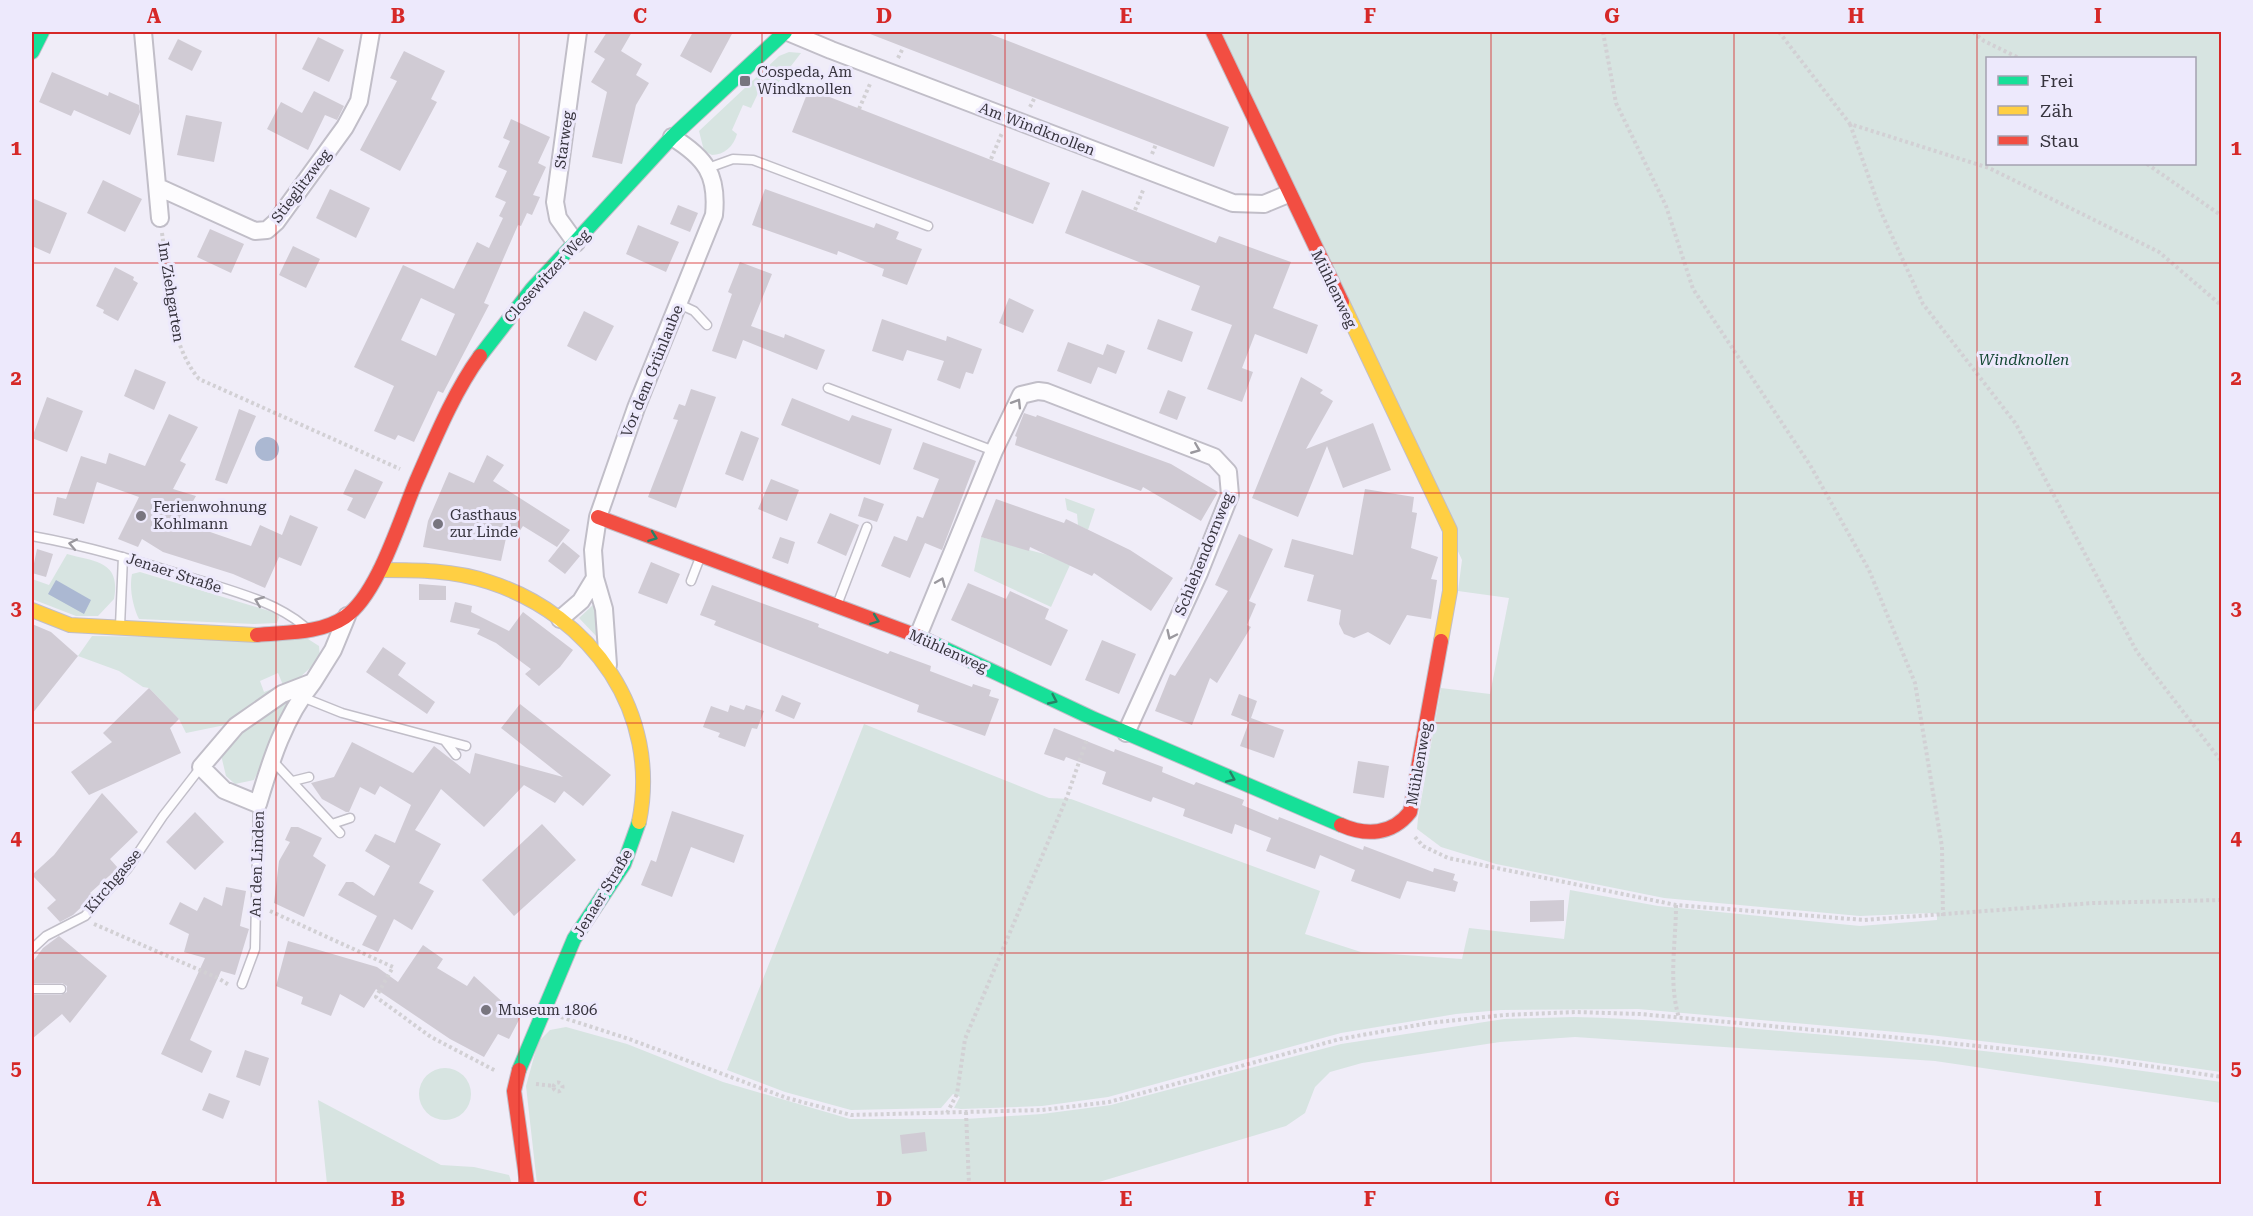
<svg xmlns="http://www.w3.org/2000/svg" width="2253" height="1216" viewBox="0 0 2253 1216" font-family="'Roboto Serif',serif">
  <rect width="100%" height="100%" fill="#f0edf8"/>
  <path fill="#d7e4e1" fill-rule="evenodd" d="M1221,32H2221V1072L2109,1056L1930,1035L1638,1009L1501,1010L1456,1014L1341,1033L1108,1097L1042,1106L961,1109L954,1108L960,1097L953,1094L941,1108L851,1110L785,1092L727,1070L864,724L1049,798L1071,799L1320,891L1305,934L1361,952L1462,959L1469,928L1564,939L1570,890L1658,906L1860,926L1937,920V914L1932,913L1860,916L1664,898L1496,864L1441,847L1417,829L1418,818L1441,688L1490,694L1509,598L1458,591L1462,560ZM1988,58H2194V164H1988Z
    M789,52L801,53L771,92L761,87L751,108L743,105L732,130L737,134C734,146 724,155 712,155L704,151L699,131L779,56Z
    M1065,498L1095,509L1088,530L1078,525L1077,514L1067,510Z
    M981,537L1048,555L1070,565L1051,607L974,571Z
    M67,554C96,562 121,561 114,599L98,616H76L32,599V579L49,585Z
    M140,572L276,613L279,617L277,623L254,624L139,619C133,607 129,588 132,574Z
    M594,604L600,636L597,637L579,618Z
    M92,636L308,639L319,646L320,659L297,680L256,702L225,725L186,733L179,719L149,688L143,687L119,671L78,656ZM278,673L283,685L264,692L260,681Z
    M294,699L254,780L235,784L226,776L221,755C240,729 262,708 294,699Z
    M1574,1017C1655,1019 1734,1027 1815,1034C1951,1046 2086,1062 2221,1082V1103L1935,1061L1575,1037L1500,1042L1362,1063L1330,1072L1315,1087L1305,1113L1286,1126L1099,1182L1082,1184H537L526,1086L538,1042L550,1030L566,1027L627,1044L723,1082L850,1119H966L1042,1114L1111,1105L1341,1044L1504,1019Z
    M419 1094a26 26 0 1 1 52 0a26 26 0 1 1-52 0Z
    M318,1100L441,1165L474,1167L509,1175L512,1184H327Z"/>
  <path fill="#abb8d2" d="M255 449a12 12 0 1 1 24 0a12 12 0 1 1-24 0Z
    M56,580L91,600L84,614L48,594Z"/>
  <path fill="#d0cbd4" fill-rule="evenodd" d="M607,32H632L621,51L642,64L636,75L649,83L636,105L622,164L592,157L607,92L591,82L605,59L594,52Z
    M693,32H733L711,73L680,56Z
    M865,32H985L1229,127L1214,167Z
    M318,37L344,50L329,82L302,69Z
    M178,39L202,51L192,71L168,59Z
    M404,51L445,71L431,99L437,102L400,171L360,150L397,81L390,78Z
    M52,72L108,96L109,92L139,105L140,112L130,135L74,110L71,116L39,102Z
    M809,89L1050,183L1033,224L792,132Z
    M314,91L344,106L337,120L325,115L308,150L267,129L281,102L302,113Z
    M186,115L222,122L214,162L177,155Z
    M511,119L550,137L538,163L546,167L533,195L540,197L532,215L527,213L521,226L518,225L484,303L489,305L443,393L438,391L414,442L398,435L395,440L374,431L394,386L354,367L403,265L454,289L477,242L489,248L503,218L499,216L506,202L495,197L507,171L498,167L510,141L503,138ZM421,298L455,314L436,356L401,340Z
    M103,180L142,199L125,232L87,213Z
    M330,189L370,208L356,238L316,218Z
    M765,189L874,228L876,223L899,232L896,239L922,249L907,285L882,276L884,269L838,251L837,255L752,225Z
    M1082,190L1216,243L1219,236L1291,262L1273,308L1318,325L1307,354L1255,334L1242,368L1253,372L1242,402L1207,389L1232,325L1191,310L1200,286L1065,233Z
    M32,198L67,213L50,254L32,246Z
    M678,205L698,213L690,232L670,224Z
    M638,225L679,242L666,272L626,254Z
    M210,229L244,244L231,273L197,257Z
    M293,246L320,259L306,288L279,275Z
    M740,262L772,274L751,326L784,338L785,334L825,350L817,370L743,340L736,359L712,351L732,294L728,292Z
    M115,267L134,277L133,280L138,283L118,321L103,313L104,310L96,306Z
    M1009,298L1034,310L1023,333L999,323Z
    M584,311L614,326L596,361L567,346Z
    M882,319L946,341L947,336L982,349L973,374L966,372L960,389L937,380L944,361L907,350L903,361L872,351Z
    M1158,319L1193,332L1182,362L1147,349Z
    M1068,342L1103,355L1107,344L1125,351L1116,374L1098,367L1091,384L1057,371Z
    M135,369L166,382L154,410L124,396Z
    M1301,377L1323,390L1320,393L1333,401L1306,449L1373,423L1391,470L1343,488L1327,446L1298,517L1252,498Z
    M691,389L716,397L676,508L648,497L678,420L673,419L679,404L685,406Z
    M1168,390L1186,397L1177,420L1159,413Z
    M47,397L83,411L67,452L32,438Z
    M792,398L849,421L852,415L892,429L880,465L781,425Z
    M239,409L256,416L227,484L215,480Z
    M1024,413L1036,417L1037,415L1171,464L1218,492L1201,521L1143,487L1141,491L1015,445L1017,437L1015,436Z
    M169,414L198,427L180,461L186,464L173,489L196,496L181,522L251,546L260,525L282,535L290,515L318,527L301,566L279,557L265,588L233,574L163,552L142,539L138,547L118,539L139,497L97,482L84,524L53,515L57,497L66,499L81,456L106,464L109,453L145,466Z
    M741,431L759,438L743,481L725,474Z
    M923,442L976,461L942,550L925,543L910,578L881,566L894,536L907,541L917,516L923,518L939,479L913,469Z
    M487,455L504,465L493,481L570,530L557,547L523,526L517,535L508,529L501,561L423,547L428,521L449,472L474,483Z
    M355,469L383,482L365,519L347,510L353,498L343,494Z
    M771,479L799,490L787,521L758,509Z
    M1365,489L1414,497L1412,512L1417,513L1411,548L1438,557L1431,579L1437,580L1431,619L1407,615L1390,645L1368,632L1354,638L1344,634L1339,624L1341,610L1307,601L1314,575L1284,567L1292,539L1353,555Z
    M864,497L884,504L877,522L858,516Z
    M996,499L1064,523L1066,519L1130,550L1173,578L1151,611L1094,573L1092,576L1030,547L1029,551L981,537Z
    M830,513L859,525L846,556L817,543Z
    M1239,534L1273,549L1249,601L1256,604L1247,625L1251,627L1217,683L1210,678L1192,725L1155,711L1170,674L1175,676L1228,591L1215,585Z
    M780,537L795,542L788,564L772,558Z
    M563,542L580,556L565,574L548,561Z
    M37,549L53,554L46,577L32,573Z
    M651,562L680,574L667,604L638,593Z
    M968,583L1006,599L1010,591L1049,609L1045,619L1068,630L1051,666L951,620Z
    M419,584L446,586V600H419Z
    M712,585L819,624L818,627L888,654L890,651L931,666L930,671L972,687L973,684L991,690L989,696L999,699L985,736L917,712L919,705L714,625L716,621L700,615Z
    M455,602L472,606L471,612L509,631L523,612L573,650L560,667L539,686L525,674L531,669L496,643L477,634L480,629L450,622Z
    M32,624L51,632L78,656L32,714Z
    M1102,640L1136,654L1119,694L1085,680Z
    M383,647L406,663L398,675L435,702L427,714L366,672Z
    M149,688L179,719L170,728L181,753L89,795L71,772L112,742L103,733Z
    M1239,694L1257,701L1251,718L1284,730L1274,758L1240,746L1249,722L1231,715Z
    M782,695L801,703L794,719L775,711Z
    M520,704L611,775L583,806L564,791L555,803L524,785L484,827L441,789L415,830L441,844L419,883L434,891L412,930L394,919L378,952L362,945L377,916L338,895L346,882H353L374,896L390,866L365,851L375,834L395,843L411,805L380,786L375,795L360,787L349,812H346L322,799L311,783L334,777L352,742L413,773L434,746L470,774L475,753L563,777L501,728Z
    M730,705L744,710L746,705L764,711L757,729L752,728L745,747L718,737L720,733L703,727L711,706L728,712Z
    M1054,728L1114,752L1115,749L1163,767L1162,772L1179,779L1194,785L1196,782L1244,800L1242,805L1278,820L1279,817L1363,850L1364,846L1433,872L1434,868L1455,874L1453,880L1458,882L1455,892L1407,881L1400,899L1351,881L1355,870L1320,855L1315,869L1266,851L1271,838L1235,824L1232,834L1183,816L1185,809L1153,797L1151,802L1102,784L1106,772L1066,757L1064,761L1044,754Z
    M1358,761L1389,766L1384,798L1353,793Z
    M102,793L138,832L110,859L118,868L90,893L93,896L73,915L60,922L47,908L56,900L32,875L54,855Z
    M672,811L744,835L734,863L691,847L672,897L641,885L651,860L656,862Z
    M195,812L224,842L195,870L166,842Z
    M542,824L576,860L514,916L482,880Z
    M291,827H298L322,838L313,856L326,865L304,917L274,903L279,861L290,842L285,840Z
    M226,887L246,891L240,926L249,929L235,975L221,971L190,1040L212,1051L202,1073L161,1054L205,958L184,952L189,934L169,924L180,902L197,911L204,897L222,906Z
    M1564,900V921L1530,922V901Z
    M59,936L107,976L70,1023L62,1014L32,1039V995H61L67,992V986L62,983H32V963L43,948Z
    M288,941L377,967L398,982L423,945L443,959L437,968L467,986L474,976L520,1018L509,1039L498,1034L484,1057L450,1039L376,989L364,1008L340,994L331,1016L301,1004L303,997L276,986Z
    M245,1050L269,1058L260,1086L236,1077Z
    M209,1093L230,1101L223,1119L202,1110Z
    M925,1132L927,1151L902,1154L900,1135Z"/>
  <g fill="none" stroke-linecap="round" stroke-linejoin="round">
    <defs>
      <path id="lane" d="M708,168L733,159L753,160L928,226
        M679,304L694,311L707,325
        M828,388L994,451
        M32,536C88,546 141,562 195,579C232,591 274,601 304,626
        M691,581L701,555
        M837,605L867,527
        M120,626L123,557
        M302,697L342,713L466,746
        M445,741L456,755
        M272,760L340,833
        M293,781L309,777
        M332,824L350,818
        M32,949L46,936L85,916L128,868L163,816L201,767
        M242,984L255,949L258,804
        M32,989H61"/>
      <path id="street" d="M143,32L160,218
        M788,32L831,50L1233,203L1264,204L1288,194
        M158,187L255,231L267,230L276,222L345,127L359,101L371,32
        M576,243L558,218L555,202L578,32
        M560,619L581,601L595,578
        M918,636L994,451L1021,395L1038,391L1046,392L1214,457L1228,472L1230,495L1199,573L1126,733
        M608,665L604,609L595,578L593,550L598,517L636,408L714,215C718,175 706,158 672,137
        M313,682C284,718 271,760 258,804L224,790L201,767L236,726L282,694L313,682L333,650L347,616"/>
      <path id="fast" d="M32,52L42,32
        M480,356L532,289L672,137L785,32
        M920,637L1094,719L1341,825
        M519,1070L574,939L624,864L639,822"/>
      <path id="slow" d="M1342,302L1450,530V591L1441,641
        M380,570C417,570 454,570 489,582C592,615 661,713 639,822
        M32,610L70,625L257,635"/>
      <path id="jam" d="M1213,32L1342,302
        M598,517L920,637
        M257,635C286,632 320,634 345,617C379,594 401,515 418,477C436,436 454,392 480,356
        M1341,825C1366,836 1392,835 1410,812L1441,641
        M519,1070L514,1091L527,1184"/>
    </defs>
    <use href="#lane" stroke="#c1bec8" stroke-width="11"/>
    <use href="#street" stroke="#c1bec8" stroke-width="20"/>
    <use href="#fast" stroke="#c1bec8" stroke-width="16"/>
    <use href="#slow" stroke="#c1bec8" stroke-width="16"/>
    <use href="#jam" stroke="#c1bec8" stroke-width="16"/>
    <path stroke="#d2d0d4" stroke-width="4" stroke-dasharray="3 3" stroke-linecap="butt" d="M1603,32L1616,103L1666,206L1693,289L1810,465L1869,570L1915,683L1942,847L1943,916
      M1779,32L1850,124L1989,168L2159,252L2222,306
      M1973,32L1984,41L2019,58
      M898,58L903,48
      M1030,107L1035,97
      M859,109L870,84
      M1850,124L1881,212L1923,304L2016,424L2137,652L2222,762
      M1152,154L1156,144
      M991,159L1002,133
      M2147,164L2222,216
      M1135,210L1144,188
      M162,233C169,281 167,341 199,379L400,469
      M1415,837L1423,846L1448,858L1676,905L1864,920L2093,903L2222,900
      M1676,905C1676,943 1668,981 1679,1018
      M270,911L393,967L376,997L431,1037L496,1071
      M94,924L218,978L229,985
      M561,1017L629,1039L787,1098L851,1115L1042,1110L1109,1102L1340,1039L1429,1023L1504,1015L1575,1012L1640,1014L1891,1037L2102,1059L2222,1077
      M553.5 1087a4.5 4.5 0 1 1 9 0a4.5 4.5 0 1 1-9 0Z
      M536,1084L554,1086
      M966,1112L969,1184
      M947,1113L957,1094L965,1039L1067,797L1087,739"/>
    <use href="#lane" stroke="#fdfcfe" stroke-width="8"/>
    <use href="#street" stroke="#fdfcfe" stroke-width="16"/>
    <use href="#fast" stroke="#16e098" stroke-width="14"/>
    <use href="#slow" stroke="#ffcf43" stroke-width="14"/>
    <use href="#jam" stroke="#f24e42" stroke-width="14"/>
  </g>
  <defs><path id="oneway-chevron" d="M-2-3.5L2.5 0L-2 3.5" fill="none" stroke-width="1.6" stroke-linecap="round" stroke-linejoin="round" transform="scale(1.5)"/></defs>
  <g stroke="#9a989e">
    <use href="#oneway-chevron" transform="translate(1017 403) rotate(-58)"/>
    <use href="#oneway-chevron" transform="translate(1196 449) rotate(22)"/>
    <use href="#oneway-chevron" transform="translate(73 544) rotate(-169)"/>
    <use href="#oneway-chevron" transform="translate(941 582) rotate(-67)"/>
    <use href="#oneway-chevron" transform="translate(259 601) rotate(-158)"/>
    <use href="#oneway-chevron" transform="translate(1171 635) rotate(115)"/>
  </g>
  <g stroke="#288166">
    <use href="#oneway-chevron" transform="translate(653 537) rotate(20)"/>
    <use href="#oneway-chevron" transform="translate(875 620) rotate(21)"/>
    <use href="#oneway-chevron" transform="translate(1053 700) rotate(25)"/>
    <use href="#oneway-chevron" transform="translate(1231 778) rotate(23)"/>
  </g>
  <path fill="none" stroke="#d62828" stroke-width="1.5" stroke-opacity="0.55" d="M276,32V1184M519,32V1184M762,32V1184M1005,32V1184M1248,32V1184M1491,32V1184M1734,32V1184M1977,32V1184M32,263H2222M32,493H2222M32,723H2222M32,953H2222"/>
  <g fill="#78757f" stroke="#ede9fc" stroke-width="2">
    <rect x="739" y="75" width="12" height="12" rx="3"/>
    <circle cx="141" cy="516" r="6"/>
    <circle cx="438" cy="524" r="6"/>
    <circle cx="486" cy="1010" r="6"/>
  </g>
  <g text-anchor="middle" stroke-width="6" stroke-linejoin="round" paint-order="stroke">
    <g font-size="15" fill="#37343e" stroke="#ede9fc" text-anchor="start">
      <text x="757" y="77">Cospeda, Am<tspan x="757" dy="17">Windknollen</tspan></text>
      <text x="153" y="512">Ferienwohnung<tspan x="153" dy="17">Kohlmann</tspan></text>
      <text x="450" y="520">Gasthaus<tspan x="450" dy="17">zur Linde</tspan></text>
      <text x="498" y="1015">Museum 1806</text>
    </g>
    <g font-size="15" fill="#37343e" stroke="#ede9fc">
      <text transform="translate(1037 129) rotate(21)" y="5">Am Windknollen</text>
      <text transform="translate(564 140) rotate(-82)" y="5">Starweg</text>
      <text transform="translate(301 186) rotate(-53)" y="5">Stieglitzweg</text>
      <text transform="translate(547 276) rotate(-48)" y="5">Closewitzer Weg</text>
      <text transform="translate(1334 289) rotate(64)" y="5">Mühlenweg</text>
      <text transform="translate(171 292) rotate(81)" y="5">Im Ziehgarten</text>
      <text transform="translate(652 371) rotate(-68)" y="5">Vor dem Grünlaube</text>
      <text transform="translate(1204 554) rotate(-68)" y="5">Schlehendornweg</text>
      <text transform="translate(174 573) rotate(18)" y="5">Jenaer Straße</text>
      <text transform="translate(948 651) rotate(24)" y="5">Mühlenweg</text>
      <text transform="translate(1419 764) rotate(-80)" y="5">Mühlenweg</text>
      <text transform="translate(257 864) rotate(-88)" y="5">An den Linden</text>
      <text transform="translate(113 881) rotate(-50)" y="5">Kirchgasse</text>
      <text transform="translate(603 893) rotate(-59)" y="5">Jenaer Straße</text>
    </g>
    <g font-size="15" font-style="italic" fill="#134732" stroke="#ede9fc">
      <text x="2024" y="365">Windknollen</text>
    </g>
  </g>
  <rect width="2253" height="1216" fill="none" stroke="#ede9fc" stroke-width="66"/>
  <rect x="1986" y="57" width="210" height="108" fill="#ede9fc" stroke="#a4a1b0" stroke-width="1.5"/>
  <rect x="1998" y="76" width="30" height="9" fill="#16e098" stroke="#a4a1b0" stroke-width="1.5"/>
  <text x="2040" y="87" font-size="18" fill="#37343e">Frei</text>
  <rect x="1998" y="106" width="30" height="9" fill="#ffcf43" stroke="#a4a1b0" stroke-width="1.5"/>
  <text x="2040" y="117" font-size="18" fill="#37343e">Zäh</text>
  <rect x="1998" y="136" width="30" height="9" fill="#f24e42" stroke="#a4a1b0" stroke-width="1.5"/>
  <text x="2040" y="147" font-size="18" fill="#37343e">Stau</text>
  <rect x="33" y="33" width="2187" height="1150" fill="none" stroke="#d62828" stroke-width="2"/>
  <g font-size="20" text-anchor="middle" font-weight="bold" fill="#d62828">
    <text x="154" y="23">A</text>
    <text x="398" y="23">B</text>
    <text x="640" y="23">C</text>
    <text x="884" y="23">D</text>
    <text x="1126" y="23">E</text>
    <text x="1370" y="23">F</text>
    <text x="1612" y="23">G</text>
    <text x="1856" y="23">H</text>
    <text x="2098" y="23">I</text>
    <text x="16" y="155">1</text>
    <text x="2236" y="155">1</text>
    <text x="16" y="385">2</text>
    <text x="2236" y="385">2</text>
    <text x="16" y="615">3</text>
    <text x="2236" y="615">3</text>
    <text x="16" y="845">4</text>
    <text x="2236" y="845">4</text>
    <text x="16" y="1075">5</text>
    <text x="2236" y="1075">5</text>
    <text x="154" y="1206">A</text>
    <text x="398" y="1206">B</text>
    <text x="640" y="1206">C</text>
    <text x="884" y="1206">D</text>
    <text x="1126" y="1206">E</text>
    <text x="1370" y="1206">F</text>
    <text x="1612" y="1206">G</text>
    <text x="1856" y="1206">H</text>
    <text x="2098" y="1206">I</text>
  </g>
</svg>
